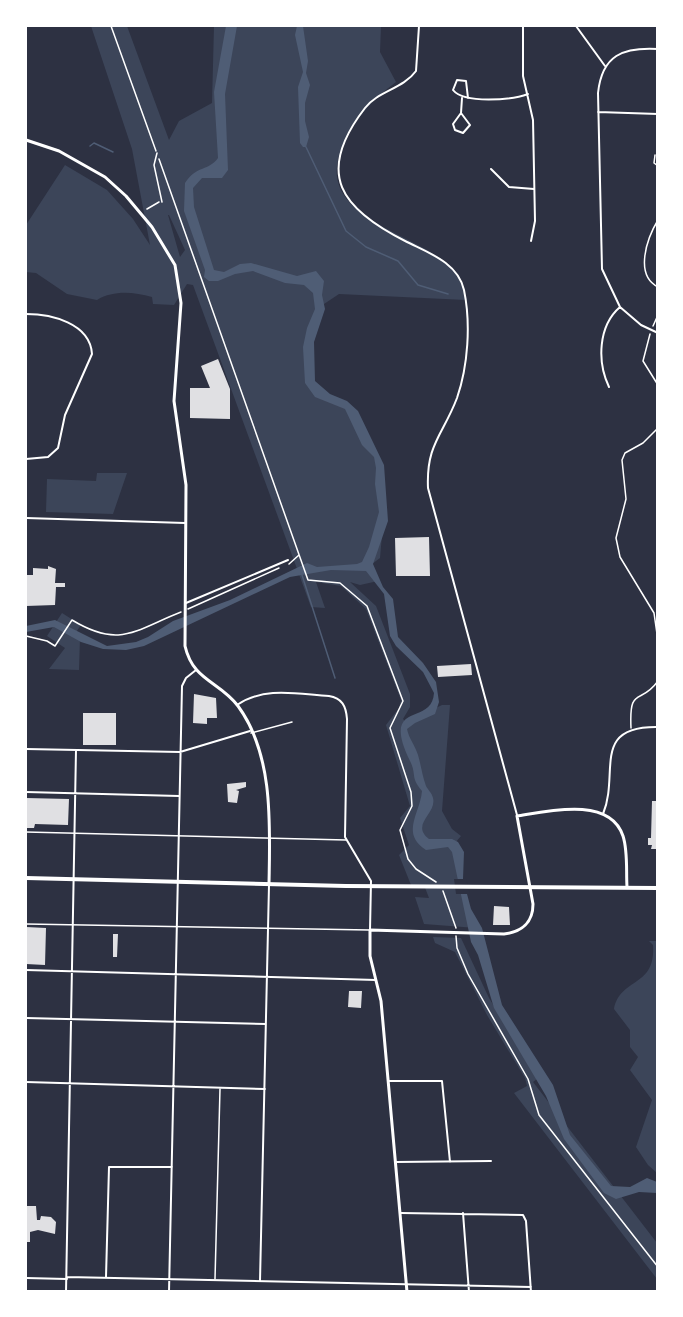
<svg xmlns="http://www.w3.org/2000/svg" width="683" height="1317" viewBox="0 0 683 1317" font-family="'Libre Baskerville',serif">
  <rect width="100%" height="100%" fill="#2d3142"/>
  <path fill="#3c4559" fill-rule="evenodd" d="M91,26H127L169,140L179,121L212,103L214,26H381L380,52L396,82C372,100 354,119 342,148C311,220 424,233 454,271C461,279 464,289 466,300L339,294L321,306L311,356L315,384L334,399L345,403L377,455L382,535L380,558L372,564L378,581L360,585L350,582L376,606L410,694V707L403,719L406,722L442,705H450L442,811L452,829L461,836L455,843L453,853L476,928L424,924L415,897L429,898L424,885H411L399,855L409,845L400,818L410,806L386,725L399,708L401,700L366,609L341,586L316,582L325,608L311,607L193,285L187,284L174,305L153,304L152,297C133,292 114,290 97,300L67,294L36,273L26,272V225L65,165L107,190L133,219L150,245L132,149ZM169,215L185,250L180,257L168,215Z
    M97,473H127L113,514L46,512L47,479L96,481Z
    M62,613L81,625L74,635L80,638L79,670L49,669L65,648L47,636Z
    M433,937L461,938L489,998L538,1078L533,1082L657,1243V1279L514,1093L527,1086L525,1078L487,1015L455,952L435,943Z
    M649,941H658L657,1173L648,1165L636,1147L652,1100L630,1070L638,1057L630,1047V1030L614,1009C620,977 656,988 653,945Z"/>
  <path fill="#4f5d75" d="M226,26H237L225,94L228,170L222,178H202L193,188L194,207L214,270L224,272L240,264L251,263L297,276L316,271L324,281L322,295L325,309L314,342L315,381L330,394L347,401L358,411L384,465L388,521L373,564L383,587L393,599L398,637L423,663L436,682L439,702L435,714L415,723L407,729C409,739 415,745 418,755C421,765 422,775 426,786C428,790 432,793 433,798C437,814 410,824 429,839H452L458,842L464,852L463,879L471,909L482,928L502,1005L553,1085L570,1135L611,1186L630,1187L647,1178L657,1182V1193L639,1192L616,1199L604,1193L564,1139L546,1096L494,1008L478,955L471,942L452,852L448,847L426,850C400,833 420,814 422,791C410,777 417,775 410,761C380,699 432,727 434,693L423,672L396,646L390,636L384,594L366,571L331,570L290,577L144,646L126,650L103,649L81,642L54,627L26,632V626L55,620L107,646L136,642L148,637L173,621L230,600L307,563L317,567L357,564L362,562L369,547L379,512L375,484L376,468L374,457L362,445L345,409L315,397L305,383L303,347L307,328L315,309L313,293L304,285L285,283L253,271L235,274L218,281H209L204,277L205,270L184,211L185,183C197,165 209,171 218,158L214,92Z
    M297,26H303L308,61L306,73L310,85L305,103V121L309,137L306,147H303L300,143L298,87L303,72L295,35Z"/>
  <path fill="#2d3142" d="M454,879H466L470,894H456Z"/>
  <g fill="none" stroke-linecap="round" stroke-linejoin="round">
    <path stroke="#4f5d75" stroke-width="1.5" d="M90,146L94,143L113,152
      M306,147L346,231L366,247L398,261L418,285L448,294
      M302,575L335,678"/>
  </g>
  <path fill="#e0e0e3" d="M218,359L230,389V419L190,418V388H210L201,366Z
    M429,537L430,576H396L395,538Z
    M48,566L56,569L55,583H65V587H56L55,605L26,606V575H33V568L48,569Z
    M471,664L472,675L438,677L437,666Z
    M194,694L216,698L217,718H207V724L193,723Z
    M83,713H116V745H83Z
    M246,782V787L236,790L239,791L237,803L228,802L227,784Z
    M26,798L69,799L68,825L35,824L34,828H26Z
    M652,801H658V849H651L652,845H648V838H651Z
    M494,906L509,907L510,925H493Z
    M26,927L46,928L45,965L26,964Z
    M113,934H118L117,957H113Z
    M349,991H362L361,1008L348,1007Z
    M26,1206H36L37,1220H40L41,1216L51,1217L56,1222L55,1234L38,1230L30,1232V1242H26Z"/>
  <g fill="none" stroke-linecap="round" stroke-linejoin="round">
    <path stroke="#fff" stroke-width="1.5" d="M111,26L156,151
      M655,155L654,163L658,166
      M159,159L308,580L340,583L367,606L403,701L390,728L411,792L412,806L400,830L408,859L416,869L436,882
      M147,209L159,202
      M658,220C647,238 634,275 658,287
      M653,326L658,315
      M650,334L643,361L658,385
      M658,428L643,443L625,453L622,460L626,499L616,538L620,557L654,613L658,641
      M289,564L299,555
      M188,609L279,568
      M26,636L47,641L55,646L72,620C120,649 135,630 181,612
      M631,728C629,685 640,706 658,681
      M443,891L456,928
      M456,936L457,948L468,974L528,1079L539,1115L658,1267"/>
    <path stroke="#fff" stroke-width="1.5" d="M157,153L154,165L162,202
      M251,733L292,722
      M26,832L346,840
      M26,924L369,930
      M215,1279L220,1089"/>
    <path stroke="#fff" stroke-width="2" d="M419,26L416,71C403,89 378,91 365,108C314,174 341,209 407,242C429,253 458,263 464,290C471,324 468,366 457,398C443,435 426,444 428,488L517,815
      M523,26V76L533,120L535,221L531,241
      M576,26L605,66
      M658,49C623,47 602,55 598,93L602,269L620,307L641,325L658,333
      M468,98L466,81L457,80L453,90C464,104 512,100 528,94
      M598,112L658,114
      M461,113L470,125L463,133L455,130L453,124L461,113L462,98
      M491,169L509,187L534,189
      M26,314C51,314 90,323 92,354L65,415L58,448L48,457L26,459
      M609,387C597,362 598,326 620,307
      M26,518L185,523
      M186,603L288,560
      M237,705C265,686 297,694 329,696C342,698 346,706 347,719L345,837L371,881L370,930
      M26,749L180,752L250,731
      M26,792L179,796
      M603,814C620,773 590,726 658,727
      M26,970L376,980
      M26,1018L266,1024
      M388,1081H442L450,1162
      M26,1082L265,1089
      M396,1162L491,1161
      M401,1213L523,1215L526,1221L531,1292
      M463,1213L469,1292
      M67,1277L531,1287
      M106,1277L109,1167H172
      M26,1278L67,1279
      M260,1281L269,885
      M66,1292L76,750
      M169,1292L182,686L186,678L196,670"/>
    <path stroke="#fff" stroke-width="3" d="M26,140L59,151L105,177L126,196L152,227L175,265L181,303L174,401L186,485L185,646C193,681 219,681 238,706C274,755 270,826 269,884
      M407,1292L381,1001L370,956V930L504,934C522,932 533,922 533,904L517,816C548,811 610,796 623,836C628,851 626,871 627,887"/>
    <path stroke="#fff" stroke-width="4" d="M26,878L346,886L658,888"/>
  </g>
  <rect width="683" height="1317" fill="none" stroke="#ffffff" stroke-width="54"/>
</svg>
